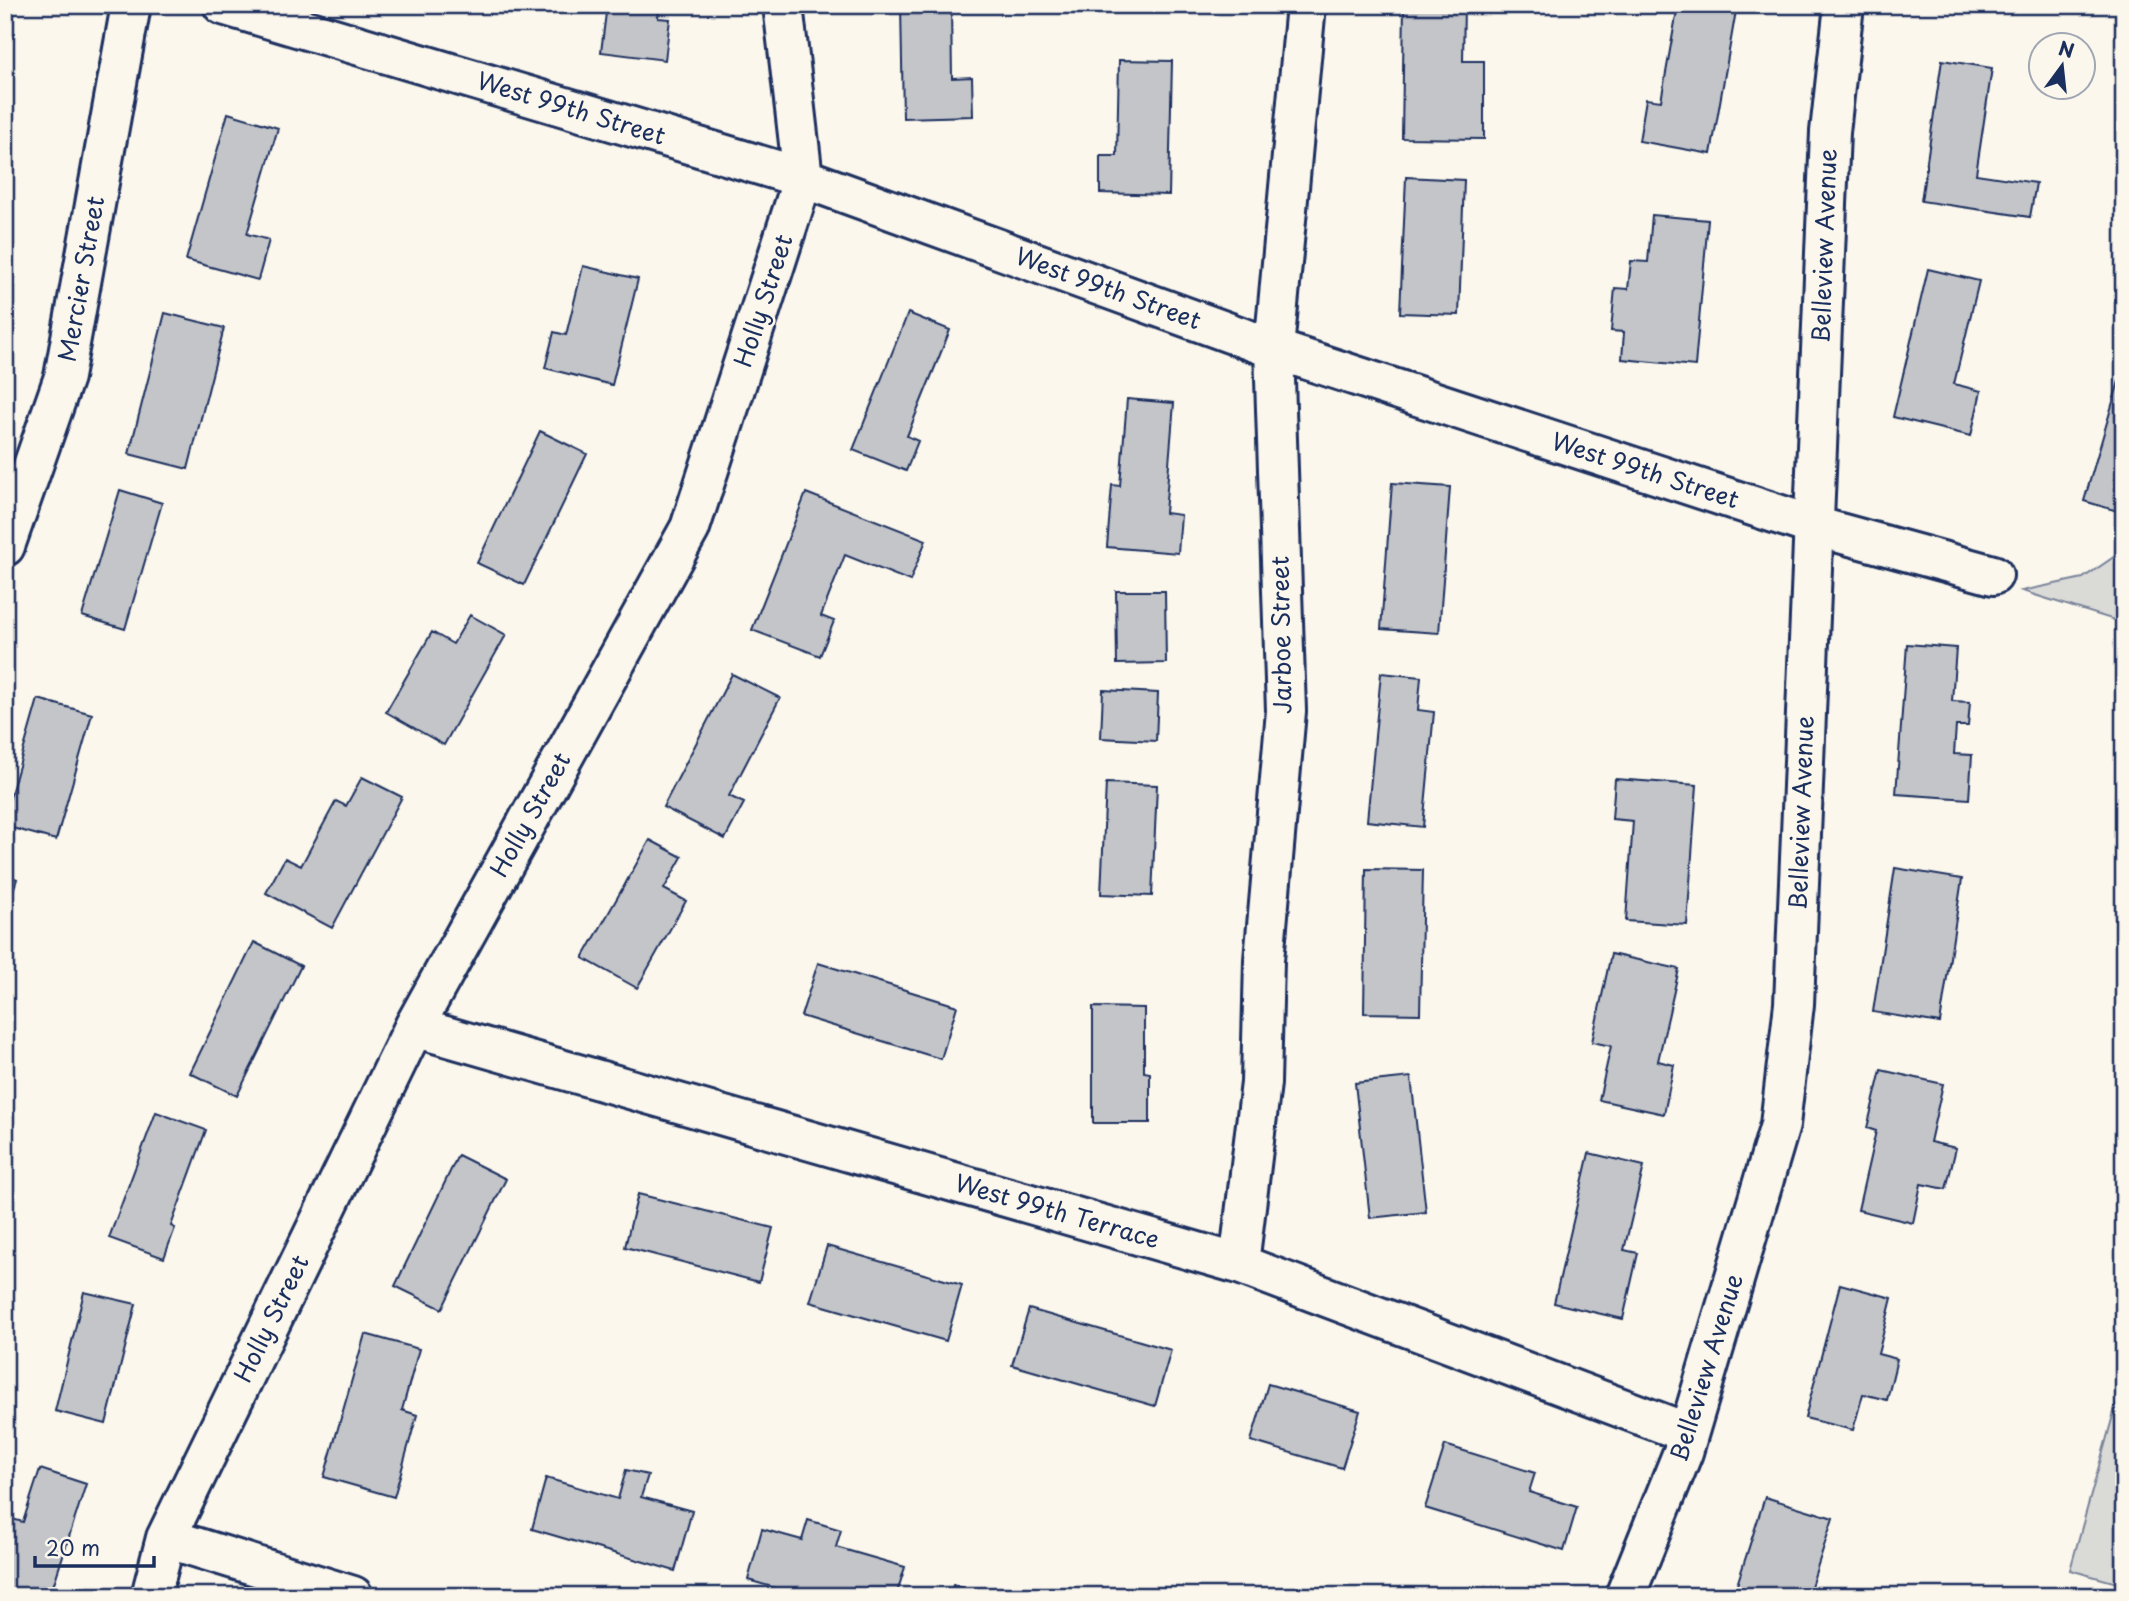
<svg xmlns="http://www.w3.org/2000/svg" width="2129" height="1601" viewBox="0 0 2129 1601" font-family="'Playpen Sans',sans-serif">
  <rect width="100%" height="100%" fill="#fbf7ec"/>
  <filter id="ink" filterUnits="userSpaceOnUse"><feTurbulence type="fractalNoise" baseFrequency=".0143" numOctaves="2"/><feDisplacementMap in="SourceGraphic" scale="14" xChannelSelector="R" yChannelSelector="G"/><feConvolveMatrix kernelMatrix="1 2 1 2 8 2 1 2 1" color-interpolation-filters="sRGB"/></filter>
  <g filter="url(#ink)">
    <path fill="#dadad7" stroke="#7a849a" stroke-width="2" d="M2124,550V623L2022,591L2083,578Z
      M2124,1376V1585L2070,1570Z"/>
    <path fill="#c3c5c9" stroke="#1b2f5e" stroke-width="2" d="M607,5H659L658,18L670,19L665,60L601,52Z
      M901,5H951L952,78L972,77L973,116L903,118Z
      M1404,5H1464L1463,61H1484V139L1402,138Z
      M1678,5H1737L1711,154L1639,141L1646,99L1661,101Z
      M1980,5H2017L2016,11Z
      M1119,60L1172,61L1169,195L1100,193V156H1117Z
      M1942,60L1992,68L1976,174L2036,183L2030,217L1921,201Z
      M228,113L278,128L247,234L269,240L258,280L186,260Z
      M1406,177L1464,180L1459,315L1400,313Z
      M1652,215L1708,220L1695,366L1622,359L1624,332L1611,331L1615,288L1628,289L1631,261L1648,262Z
      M583,266L638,279L612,385L545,368L554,332L566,335Z
      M1928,269L1979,281L1954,384L1981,391L1971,436L1893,417Z
      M165,313L224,328L188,469L129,454Z
      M908,313L950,330L907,436L918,441L906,471L853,450Z
      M2124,364V513L2084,501Z
      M1127,399L1174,403L1165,513L1181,515L1178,553L1107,547L1112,485L1120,486Z
      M540,431L587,454L524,585L477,563Z
      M1392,483L1450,487L1439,633L1381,629Z
      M120,490L162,503L125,629L82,616Z
      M806,493L926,540L910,581L845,555L821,616L834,621L820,656L752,630Z
      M1116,591H1165L1166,663L1117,664Z
      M470,615L506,635L444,745L386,712L432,632L453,644Z
      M1907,644L1956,648L1952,701L1970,702L1968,726H1956L1954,754L1972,755L1969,799L1896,794Z
      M1381,673L1421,677L1418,710L1434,712L1423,827L1367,821Z
      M732,674L780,698L729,796L744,803L725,839L663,807Z
      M1103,690L1158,693L1156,741L1101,738Z
      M38,699L92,714L56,840L5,826V815Z
      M362,777L402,797L332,928L266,893L285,858L301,866L336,801L346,806Z
      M1615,779L1697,785L1687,925L1626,921L1633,821L1612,819Z
      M1106,783L1157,785L1152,896L1101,894Z
      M650,840L682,857L664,889L686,901L637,988L583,958Z
      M1895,868L1962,879L1940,1023L1873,1012Z
      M1366,869L1423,870L1420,1014L1364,1013Z
      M5,875L17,879L5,915Z
      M254,942L301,966L237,1096L190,1073Z
      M1611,954L1679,969L1658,1061L1674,1065L1664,1114L1599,1100L1611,1046L1592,1042Z
      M818,963L957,1006L941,1059L801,1016Z
      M1093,1007L1144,1008V1072L1150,1073V1123H1093Z
      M1881,1070L1943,1084L1930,1142L1956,1148L1946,1189L1921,1184L1913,1223L1858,1210L1876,1131L1867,1128Z
      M1411,1077L1426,1212L1370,1218L1355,1083Z
      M156,1112L206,1130L171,1226L175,1228L164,1258L109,1238Z
      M1589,1153L1644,1166L1624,1250L1638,1253L1623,1319L1554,1303Z
      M458,1155L506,1179L442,1309L395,1286Z
      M638,1194L773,1228L759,1282L625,1247Z
      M827,1246L962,1285L946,1341L810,1302Z
      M1840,1284L1892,1298L1878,1354L1897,1359L1887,1400L1863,1394L1853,1430L1805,1418Z
      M84,1292L136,1304L106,1424L55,1411Z
      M1029,1309L1171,1350L1155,1406L1012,1365Z
      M365,1334L419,1349L402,1410L417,1415L394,1497L324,1477Z
      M1268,1384L1360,1411L1342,1468L1251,1441Z
      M1445,1445L1535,1473L1529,1492L1577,1507L1564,1551L1425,1508Z
      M40,1469L86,1484L50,1596H5V1517L23,1522Z
      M626,1470L648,1475L641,1497L692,1511L675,1571L532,1529L546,1478L618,1499Z
      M1765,1497L1833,1518L1808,1596H1761L1736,1588Z
      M808,1520L841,1530L836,1547L905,1567L896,1596H803L748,1580L762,1529L802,1540Z
      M953,1585L991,1596H950Z"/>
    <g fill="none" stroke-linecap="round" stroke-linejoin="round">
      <defs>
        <path id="minor" d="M223,5L803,178L1274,349L1814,526L1993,575
          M5,546L64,377L131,5
          M414,1027L1239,1264L1688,1433
          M1239,1264L1261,1083L1264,960L1286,711L1274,349L1306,5
          M166,1538L353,1596
          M151,1596L166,1538L414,1027L690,528L803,178L783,5
          M1625,1596L1683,1452L1780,1125L1794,1004L1830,132L1844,5"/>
      </defs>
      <use href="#minor" stroke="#1b2f5e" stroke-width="44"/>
      <use href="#minor" stroke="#fbf7ec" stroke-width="38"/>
    </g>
  </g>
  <g text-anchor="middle" stroke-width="5" stroke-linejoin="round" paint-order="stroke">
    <g font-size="24" fill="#1b2f5e" stroke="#fbf7ec">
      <text transform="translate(571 109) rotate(17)" y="8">West 99th Street</text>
      <text transform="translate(1825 246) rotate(-88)" y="8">Belleview Avenue</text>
      <text transform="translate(82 279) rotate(-80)" y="8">Mercier Street</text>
      <text transform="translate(1108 289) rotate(20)" y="8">West 99th Street</text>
      <text transform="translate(764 301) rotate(-72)" y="8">Holly Street</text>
      <text transform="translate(1645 471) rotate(18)" y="8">West 99th Street</text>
      <text transform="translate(1282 635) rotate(-91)" y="8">Jarboe Street</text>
      <text transform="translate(1802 813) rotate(-88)" y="8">Belleview Avenue</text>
      <text transform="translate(531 815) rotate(-61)" y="8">Holly Street</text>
      <text transform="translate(1057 1212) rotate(16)" y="8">West 99th Terrace</text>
      <text transform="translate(272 1319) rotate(-64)" y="8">Holly Street</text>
      <text transform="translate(1707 1368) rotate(-73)" y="8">Belleview Avenue</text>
    </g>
  </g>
  <rect width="2129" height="1601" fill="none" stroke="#fbf7ec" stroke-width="28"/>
  <rect x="14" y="14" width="2101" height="1573" fill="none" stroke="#1b2f5e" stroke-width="2.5" filter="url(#ink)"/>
  <g transform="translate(2062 66) rotate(15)"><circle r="33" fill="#fbf7ec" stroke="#a1a7b3" stroke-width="2"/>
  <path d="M0-5L12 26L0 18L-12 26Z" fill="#1b2f5e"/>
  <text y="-10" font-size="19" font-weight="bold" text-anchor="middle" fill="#1b2f5e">N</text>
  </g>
  <path d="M35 1556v10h119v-10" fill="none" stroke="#1b2f5e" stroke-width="3.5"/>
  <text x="46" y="1556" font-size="21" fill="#1b2f5e" stroke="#fbf7ec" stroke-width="5" paint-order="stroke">20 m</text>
</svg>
